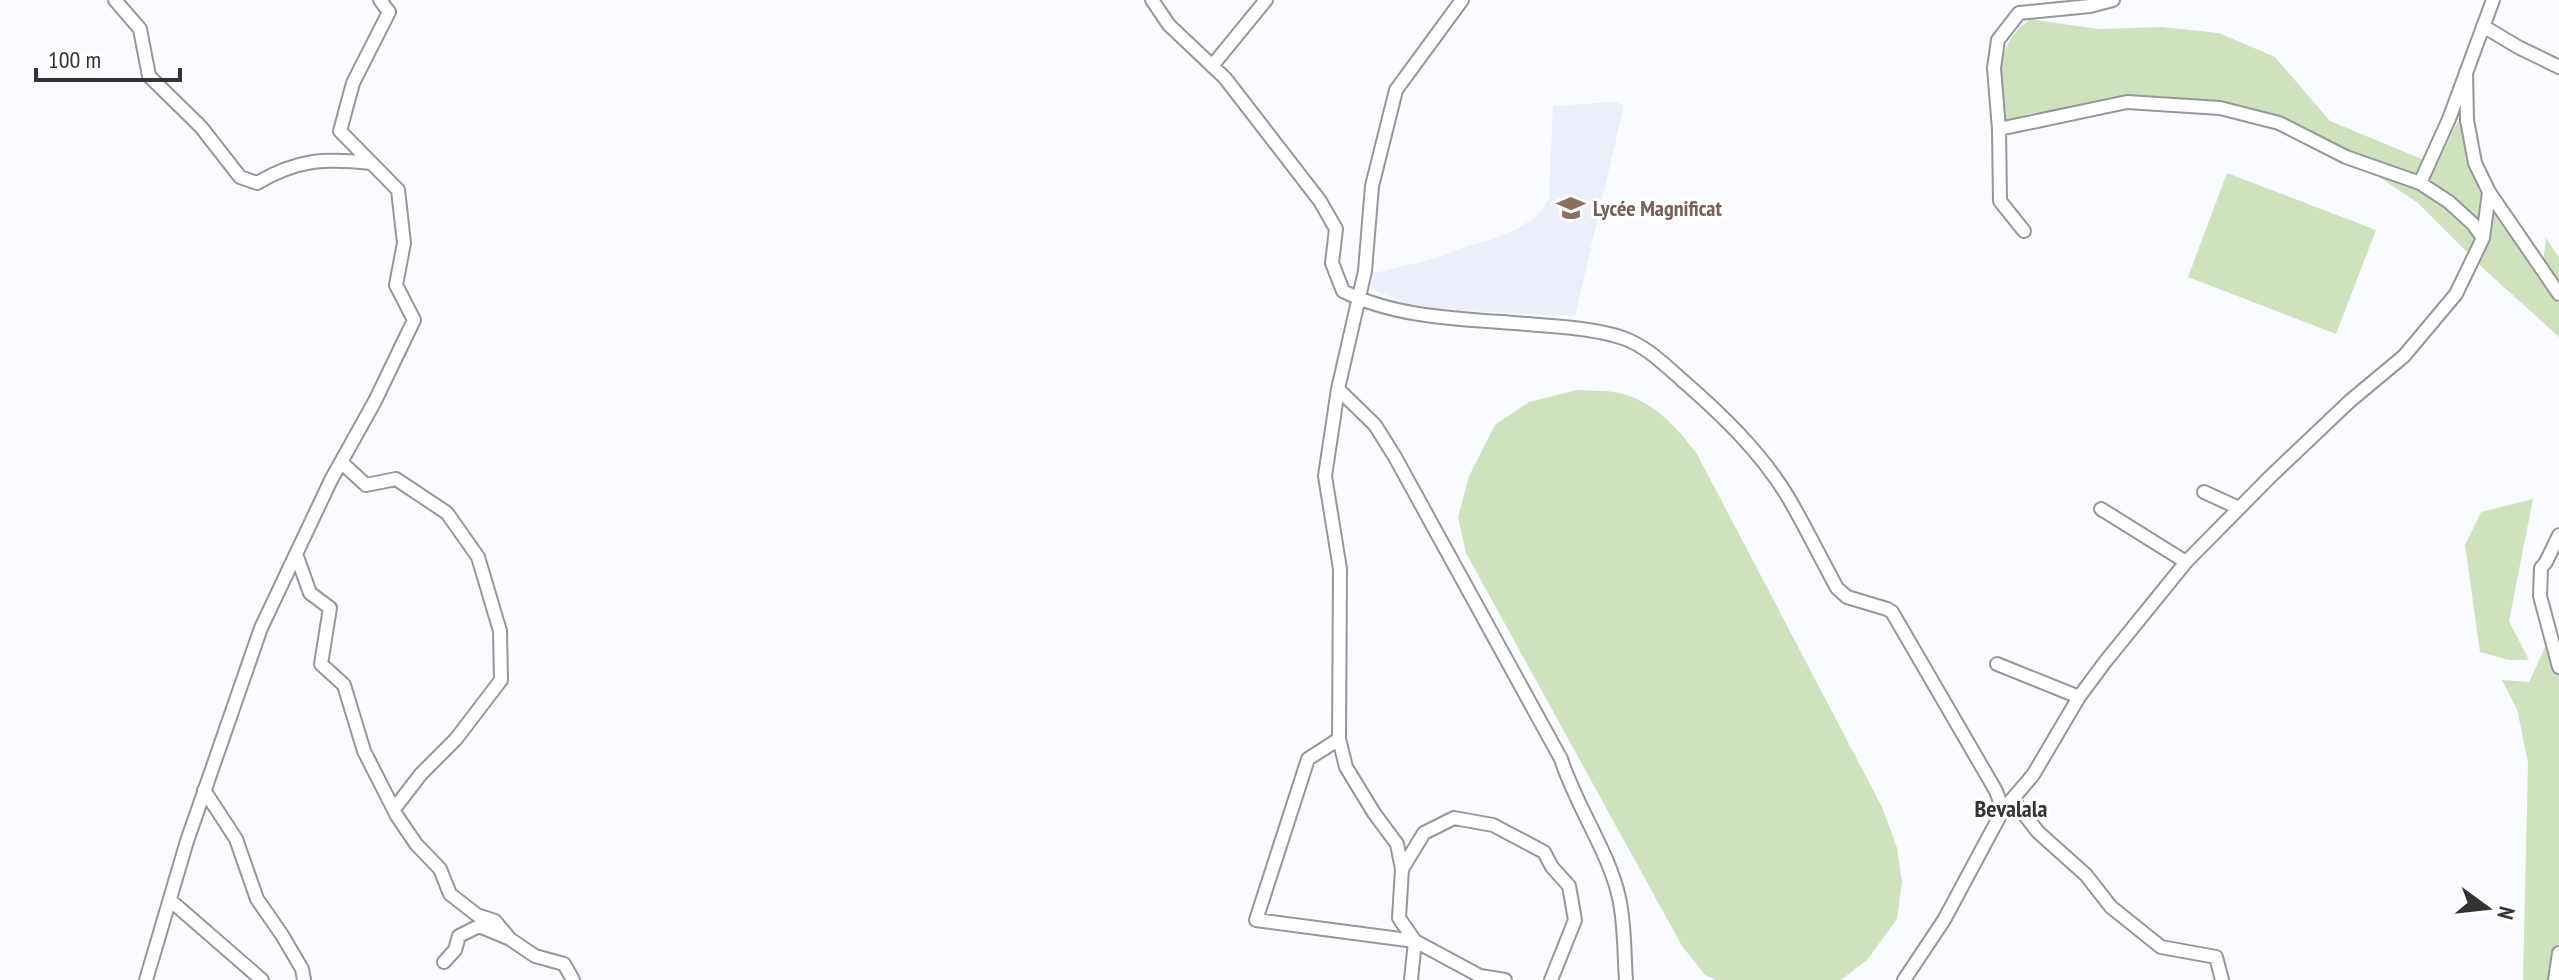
<svg xmlns="http://www.w3.org/2000/svg" width="2559" height="980" viewBox="0 0 2559 980" font-family="'PT Sans Narrow',sans-serif">
  <rect width="100%" height="100%" fill="#fafbfe"/>
  <path fill="#eceef9" d="M1615,102L1624,105L1575,316L1420,309L1376,291L1371,285L1375,273L1437,258L1470,245L1491,240L1515,230L1536,217L1549,199L1553,106Z"/>
  <path fill="#d0e2bd" d="M2031,19L2098,29L2162,27L2219,33L2275,57L2330,121L2436,165L2459,119L2464,125L2469,159L2479,191L2542,270L2546,238L2559,257V337L2485,270L2418,203L2309,130L2229,105L2160,97L2103,102L2028,114L2004,123C2003,81 1991,46 2031,19Z
    M2227,173L2376,230L2336,334L2188,277Z
    M1577,390C1592,391 1609,390 1623,394C1655,403 1677,427 1697,454L1882,807L1897,848L1902,882L1897,919L1867,960L1841,980H1716L1705,975L1682,946L1466,553L1458,517L1469,476L1495,425L1529,402Z
    M2533,499L2509,621L2529,660H2509L2480,652L2465,545L2481,512Z
    M2547,643L2559,648V980H2523L2528,763L2517,709L2502,680L2529,682Z"/>
  <g fill="none" stroke-linecap="round" stroke-linejoin="round">
    <defs>
      <path id="minor" d="M115,0L140,29L149,76L201,127L240,177L257,183C298,159 325,158 371,163
        M1152,0L1169,25L1225,78L1320,201L1336,229L1332,263L1343,291C1398,319 1467,319 1527,324C1559,327 1593,328 1623,338C1646,346 1664,364 1682,380C1722,415 1760,451 1788,497C1805,526 1820,557 1837,588L1847,597L1887,609L1892,612L1996,791L2003,810
        M1462,0L1396,90L1372,186L1365,271L1338,389L1325,476L1340,569L1339,739L1346,767L1374,813L1397,844L1402,869L1399,918L1415,941L1480,976L1505,980
        M2483,26L2518,47L2559,67
        M1212,66L1266,0
        M2466,72L2467,120L2475,163L2489,192L2559,294
        M1999,129L2127,102L2220,108L2279,123L2346,157L2420,183L2449,202L2473,224L2483,238
        M2420,183L2449,119L2493,0
        M2024,231L2000,201L1999,129L1994,68L1998,40L2019,13L2090,6L2113,0
        M1338,389L1375,425L1395,457L1561,759C1576,806 1610,854 1619,898C1625,924 1624,953 1626,980
        M341,462L366,485L396,479L447,513L478,557L500,631L501,680L456,739L421,774L394,809
        M2204,492L2239,508
        M2101,509L2186,562
        M2559,535L2546,562L2541,568L2540,596L2559,667
        M296,554L310,593L330,608L321,664L344,685L364,751L397,816L416,844L440,869L450,894L477,915L495,921L510,939L535,956L564,964L573,980
        M1997,664L2079,697
        M1339,739L1308,759L1256,920L1415,941L1411,980
        M204,790L236,839L257,899L282,935L302,969L304,980
        M2013,800L2038,832L2086,875L2111,907L2161,947L2216,957L2222,980
        M1402,869L1424,833L1454,818L1493,825L1544,852L1552,867L1569,886L1575,920L1551,980
        M170,900L262,980
        M444,962L455,950L459,936L479,926L508,938
        M146,980L187,841L261,628L331,480L375,401L414,320L396,285L404,243L398,190L340,131L353,83L389,12L380,0
        M1904,980L1944,920L2003,810L2033,775L2079,697L2105,662L2186,562L2270,477L2350,401L2404,356L2456,294L2483,238L2489,192
        M2555,980L2559,953"/>
    </defs>
    <use href="#minor" stroke="#96979a" stroke-width="16"/>
    <use href="#minor" stroke="#fff" stroke-width="12"/>
  </g>
  <defs>
    <symbol id="school-bare" viewBox="-9 -9 18 18"><path d="M0-5L7-2L0 1L-7-2ZM-4 1L0 2.5L4 1V4Q0 6-4 4Z" fill="#8d6e63" stroke="#fff" stroke-width="2.5" paint-order="stroke"/></symbol>
  </defs>
  <g fill-rule="evenodd">
    <use href="#school-bare" x="1551" y="188" width="40" height="40"/>
  </g>
  <g text-anchor="middle" stroke-width="6" stroke-linejoin="round" paint-order="stroke">
    <g font-size="22" font-weight="bold" fill="#785e54" stroke="#fff" text-anchor="start">
      <text x="1593" y="216">Lycée Magnificat</text>
    </g>
    <g font-size="24" font-weight="bold" fill="#323334" stroke="#fff">
      <text x="2011" y="817">Bevalala</text>
    </g>
  </g>
  <g transform="translate(2487 908) rotate(105)" stroke="#ffffff" stroke-width="6" paint-order="stroke">
  <path d="M0-6L14 30L0 20L-14 30Z" fill="#323334"/>
  <text y="-12" font-size="22" font-weight="bold" text-anchor="middle" fill="#323334">N</text>
  </g>
  <path d="M36 68v12h144v-12" fill="none" stroke="#323334" stroke-width="4"/>
  <text x="48" y="68" font-size="24" fill="#323334" stroke="#ffffff" stroke-width="6" paint-order="stroke">100 m</text>
</svg>
